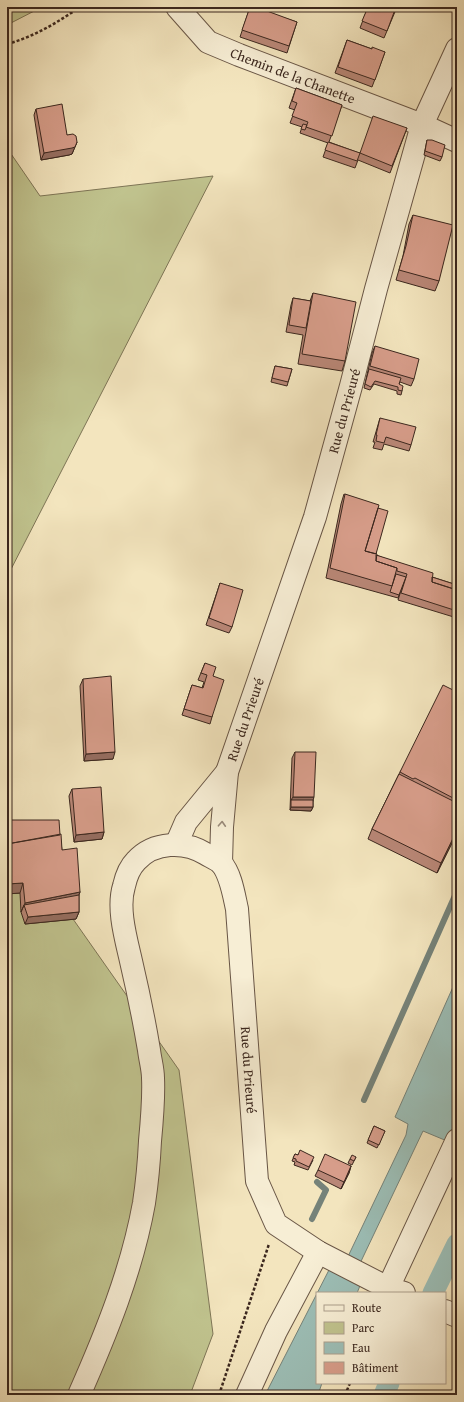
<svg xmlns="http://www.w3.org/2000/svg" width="464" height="1402" viewBox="0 0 464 1402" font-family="'Gentium Book Plus',serif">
  <rect width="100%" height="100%" fill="#f3e5be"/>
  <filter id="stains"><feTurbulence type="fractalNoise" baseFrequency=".005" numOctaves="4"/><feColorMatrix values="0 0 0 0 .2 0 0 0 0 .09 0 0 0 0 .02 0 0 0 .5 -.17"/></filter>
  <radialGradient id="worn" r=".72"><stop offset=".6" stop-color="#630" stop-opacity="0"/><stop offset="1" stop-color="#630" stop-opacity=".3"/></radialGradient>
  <path fill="#c0c38e" stroke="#7e7556" d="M7,7H42L7,25Z
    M7,148L40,196L213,176L7,577Z
    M7,825L179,1070L213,1334L190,1395H7Z"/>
  <path fill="#9cbeb6" stroke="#758279" d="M457,978V1121L450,1139L447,1141L423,1131L354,1276L362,1281L357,1293H317V1383H322L318,1395H265L330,1268L342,1269L406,1135L408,1124L395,1117Z"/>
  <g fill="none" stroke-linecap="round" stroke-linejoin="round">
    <path stroke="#758279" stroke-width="6" d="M364,1100L457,891
      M312,1219L326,1190L317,1182"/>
    <path stroke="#9cbeb6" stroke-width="21" d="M433,1293L457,1244
      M384,1395L389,1383"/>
    <defs>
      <g id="minor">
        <path id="s1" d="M177,7L208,42L239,55L422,125L457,141"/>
        <path d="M176,845L186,822L227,772"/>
        <path id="s2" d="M221,863L222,827L227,772L315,517L351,386L376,289L422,125L457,49"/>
        <path d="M388,1288L457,1140"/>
        <path d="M445,1311L457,1316"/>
        <path id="s3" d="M79,1395C106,1334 132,1270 144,1203C147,1183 149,1162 150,1141C152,1120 154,1099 153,1078C153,1069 150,1059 149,1050C144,1020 138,991 131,961C126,939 117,908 124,886C126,877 130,867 136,861C154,841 185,841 206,854C211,857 218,860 221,863C231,874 234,896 237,909L257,1181L276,1224L318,1252L388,1288L404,1293"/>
        <path d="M247,1395L276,1331L318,1252"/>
      </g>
    </defs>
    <use href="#minor" stroke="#695646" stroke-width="24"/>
    <path stroke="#3b271e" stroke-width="2.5" stroke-dasharray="3 2" stroke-linecap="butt" d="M7,44C34,37 58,22 80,7
      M219,1395L269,1244
      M345,1395L350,1383"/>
    <use href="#minor" stroke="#f7eed5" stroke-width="22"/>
  </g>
  <path fill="#b98777" stroke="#3b271e" d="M250,7L297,22L287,53L240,37Z
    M368,7H397L384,38L360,28Z
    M347,40L372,49L385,52L372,87L335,73Z
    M296,88L342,105L329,142L359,153L407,128L390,173L358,160L355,168L323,157L328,143L300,133L302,127L290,123L295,110L289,108Z
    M36,109L67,135L77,142L72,154L69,155L41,160L34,115Z
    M427,140L442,157L440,161L424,155Z
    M413,215L439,281L435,291L396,280L403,256L409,224Z
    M313,293L345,361L342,371L298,364L303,335L286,332L291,305L293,298L310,301Z
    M375,346L414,379L411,386L400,382L399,384L402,391L401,395L397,394V391L374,384L370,390L364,388L372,353Z
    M275,366L292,369L287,386L271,382Z
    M380,418L411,445L409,451L384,444L382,450L373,448L375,442H373Z
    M344,494L378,508L376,554V555L432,577L457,585V618L398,600L404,581L398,598L326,578L341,504Z
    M220,583L232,627L229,633L206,625Z
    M205,663L213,676L212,717L210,724L182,715L192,685L202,688L204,682L198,680Z
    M83,679L113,759L84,761L80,686Z
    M457,692V798L455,802L457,833L437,873L368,839L372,829L400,772Z
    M295,752L313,800V807L311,811L290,810L292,758Z
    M72,789L104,832L102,839L74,842L69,796Z
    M60,835L62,850L80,892L79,895V912L76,919L25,924L21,912L20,893L7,894Z
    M374,1126L385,1131L377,1148L367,1143Z
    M295,1154L313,1160L308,1170L294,1165L295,1162L292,1161Z
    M356,1157L352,1165L348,1163L350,1159Z
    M351,1166L349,1173L341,1189L315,1176L318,1170Z"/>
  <path fill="#966e61" stroke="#3b271e" d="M77,142L72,154L69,155L41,160L44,153Z
    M115,752L113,759L84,761L86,754Z
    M457,795V798L451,811L455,799Z
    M293,797H314L312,804L291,800Z
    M291,807H313L311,811L290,810Z
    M457,830V833L437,873L441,863Z
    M104,832L102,839L74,842L76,835Z
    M23,883L20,893L7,894V884Z
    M80,892L76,902L24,905L21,912L25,903Z
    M79,912L76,919L25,924L28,917Z
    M351,1166L349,1173L341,1189L344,1182Z"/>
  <path fill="#d79d8a" stroke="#3b271e" d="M250,7H256L297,22L289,46L242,30Z
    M368,7H396L387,31L362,21Z
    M347,40L372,49V47L385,52L375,80L338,67Z
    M296,88L342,105L332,136L306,127L308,122L292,116L297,103L292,101Z
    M62,104L67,135L73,134L76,136L77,142L75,147L72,148L44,153L36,109Z
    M373,116L407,128L392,166L360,153L357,161L325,150L328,142L360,153Z
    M303,124L307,125L305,130L301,129Z
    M427,140H432L445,145L442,157L425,151Z
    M413,215L453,225L439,281L399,270L406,246Z
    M313,293L356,302L345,361L302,354Z
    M293,298L311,301L306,328L289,325Z
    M375,346L419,359L414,379L370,366Z
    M275,366L292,369L288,382L272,378Z
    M369,369L401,378L399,384L403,386L402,391L398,390V387L375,381L371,387L365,384Z
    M380,418L416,427L411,445L386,437L384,443L376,441L377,435H376Z
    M345,494L379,505L365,551L377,554L376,561L397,568L392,586L330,568Z
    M378,508L388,511L376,554L365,551Z
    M376,555L433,573L432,582L457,590V611L401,593L407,574L397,571V568L376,561Z
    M396,574L406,577L399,595L390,592Z
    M432,577L457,585V590L432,582Z
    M220,583L243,590L232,627L209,618Z
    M205,663L216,667L213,676L224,680L212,717L184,709L192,685L203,688L207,675L201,673Z
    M111,676L115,752L86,754L83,679Z
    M443,685L457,692V795L455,799L415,778L413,779L400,772Z
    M295,752H316L314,797H293Z
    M399,774L457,803V830L441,863L372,829Z
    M101,787L104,832L76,835L72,789Z
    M291,800H313V807H291Z
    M7,820H59L60,835L7,844Z
    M61,834L62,850L77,848L80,892L25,903L23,883L7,884V844Z
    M79,895V912L28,917L24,905Z
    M374,1126L385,1131L379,1145L368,1140Z
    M300,1150L314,1157L309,1167L296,1161V1159L293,1158L295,1154L298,1155Z
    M325,1154L351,1166L344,1182L318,1170Z
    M352,1155L356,1157L354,1161L350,1159Z"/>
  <defs><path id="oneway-chevron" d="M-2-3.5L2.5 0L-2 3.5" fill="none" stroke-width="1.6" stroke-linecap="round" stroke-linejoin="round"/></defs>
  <use stroke="#998a7a" href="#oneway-chevron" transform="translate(222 824) rotate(-87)"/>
  <g text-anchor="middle" stroke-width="3" stroke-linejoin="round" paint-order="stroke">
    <g font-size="14" fill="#3b271e" stroke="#f7eed5">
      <text dy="5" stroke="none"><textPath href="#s1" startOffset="138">Chemin de la Chanette</textPath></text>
      <text dy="5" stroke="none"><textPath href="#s2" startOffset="471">Rue du Prieuré</textPath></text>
      <text dy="5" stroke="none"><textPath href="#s2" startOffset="147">Rue du Prieuré</textPath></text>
      <text dy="5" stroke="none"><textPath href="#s3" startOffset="856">Rue du Prieuré</textPath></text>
    </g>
  </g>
  <rect width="464" height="1402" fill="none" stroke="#f3e5be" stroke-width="24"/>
  <rect x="8" y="8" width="448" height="1386" fill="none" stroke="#3b271e" stroke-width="2"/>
  <rect x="12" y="12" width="440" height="1378" fill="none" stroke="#3b271e"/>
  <rect x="316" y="1292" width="130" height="92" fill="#f7eed5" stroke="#ac9e8c"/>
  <rect x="324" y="1305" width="20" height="6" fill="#f7eed5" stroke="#ac9e8c"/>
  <text x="352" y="1312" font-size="12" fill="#3b271e">Route</text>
  <rect x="324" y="1322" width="20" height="12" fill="#c0c38e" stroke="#ac9e8c"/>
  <text x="352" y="1332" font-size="12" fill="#3b271e">Parc</text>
  <rect x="324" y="1342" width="20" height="12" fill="#9cbeb6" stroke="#ac9e8c"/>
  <text x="352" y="1352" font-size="12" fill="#3b271e">Eau</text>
  <rect x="324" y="1362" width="20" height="12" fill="#d79d8a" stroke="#ac9e8c"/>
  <text x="352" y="1372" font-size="12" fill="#3b271e">Bâtiment</text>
  <rect width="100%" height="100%" filter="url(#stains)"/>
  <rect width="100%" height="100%" fill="url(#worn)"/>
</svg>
